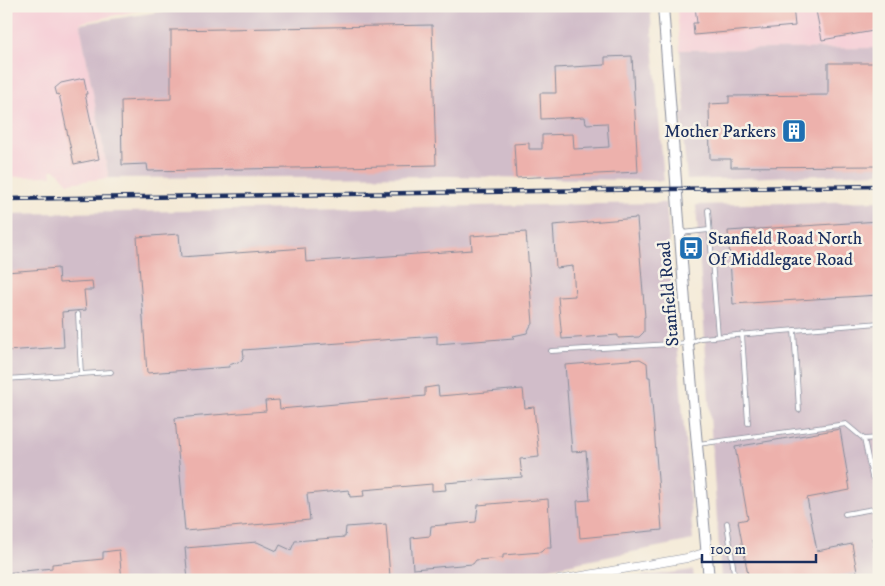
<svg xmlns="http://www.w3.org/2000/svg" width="885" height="586" viewBox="0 0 885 586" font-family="'IM FELL DW Pica',serif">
  <rect width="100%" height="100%" fill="#f7f3e8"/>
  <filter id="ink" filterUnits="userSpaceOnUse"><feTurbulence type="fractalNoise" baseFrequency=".02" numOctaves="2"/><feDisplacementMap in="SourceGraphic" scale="10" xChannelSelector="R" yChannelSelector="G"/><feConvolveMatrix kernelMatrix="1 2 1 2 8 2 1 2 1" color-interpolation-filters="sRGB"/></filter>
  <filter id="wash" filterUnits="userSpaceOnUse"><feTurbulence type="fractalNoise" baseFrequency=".0096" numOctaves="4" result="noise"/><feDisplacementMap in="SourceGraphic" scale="20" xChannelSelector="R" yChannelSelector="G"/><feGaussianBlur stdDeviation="1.12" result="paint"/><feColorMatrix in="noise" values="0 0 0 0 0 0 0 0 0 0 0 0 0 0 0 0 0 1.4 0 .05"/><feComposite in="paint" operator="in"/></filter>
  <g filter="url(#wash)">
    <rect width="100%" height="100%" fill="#f4e9d5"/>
    <path fill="#f6cfd7" d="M6,6H160L83,22L80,24L109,178L68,183L56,170H51L52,176L6,177Z
      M677,6H879V48L680,50Z"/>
    <path fill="#d1bdc9" d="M198,6H650L664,181L449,176L109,178L80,24Z
      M879,48V173L687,180L681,114L685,111L680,50Z
      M879,201V580H721L696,205Z
      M666,203L693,540L490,580H6V214Z
      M693,570L694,580H636V577Z"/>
    <g id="blocks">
      <path fill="#edb1ac" d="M695,6H793L795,26L694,35L693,23H697Z
        M815,6H879V30L822,40Z
        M432,25L436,165L148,171L147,164L122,165L121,101L171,99V30Z
        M632,56L638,172L516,178L514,144L529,143V149H542V135L573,134L574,149L609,147L607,123L586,124L585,117L541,119L540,93H556L555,68L605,65V57Z
        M828,63H879V166L731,167V159H710L709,104L729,103V96L828,95Z
        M84,78L87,94H85L99,159L74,164L59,94L57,95L55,88L61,83Z
        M637,218L645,317H644V332L639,337L618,338V335L562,339L558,297L575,296L573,266L556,268L553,225Z
        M879,221V295L733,304L728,231Z
        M526,232L533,324L531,325L527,333L513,336L514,338L437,344V336L243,350L244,356L241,361L229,365V367L147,373L137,237L179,234L181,257L305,248L306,262L472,250L471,236Z
        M58,268L59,283L92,281L93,290H84L86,310L62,312L64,347L6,351V272Z
        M640,359L647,363L648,377H650L662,530L580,538L577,501L590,500L586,451L572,452L565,365Z
        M438,386L439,396L523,389L525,408L534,407L539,457L520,459L522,477L445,483L446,490L432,491V484L363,490L364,496L350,497L349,490L307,494L310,520L185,531L175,418L266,411L265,401L279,400L280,409L425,396V388Z
        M840,429L850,490L807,498L817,551L852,544L857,572L816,580H749L738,521L748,519L735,447Z
        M548,499L551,548H545L541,552L503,555V558L476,560L473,564L413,569L411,538L430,536L431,526L476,522L478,505Z
        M386,524L390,577L369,580H188L185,548L257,542L277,551L280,545L291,550L295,541L345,537L346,527Z
        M872,538H879V560H876Z
        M119,550L122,580H6V573L52,568V564L103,559V552Z"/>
    </g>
  </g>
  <g filter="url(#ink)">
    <use href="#blocks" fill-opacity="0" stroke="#888c9a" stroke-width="1"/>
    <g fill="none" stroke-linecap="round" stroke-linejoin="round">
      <defs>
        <path id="service" d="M708,210L718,336
          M681,233L709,230
          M78,314L81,374
          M794,330L799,410
          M742,334L748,423
          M551,351L688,343L701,338L879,323
          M6,379L111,372
          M864,439L872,477L879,476
          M698,444L846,424L864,439L879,438
          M845,514L879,508
          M727,523L735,580
          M707,552L730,548
          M874,580L879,579"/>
        <path id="minor" d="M559,580L687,558L707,552"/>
        <path id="tertiary" d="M663,6L688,343L709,580"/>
      </defs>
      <use href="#service" stroke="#888c9a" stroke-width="5.5"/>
      <use href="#minor" stroke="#888c9a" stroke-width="9"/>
      <use href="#tertiary" stroke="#888c9a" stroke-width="12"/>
      <use href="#service" stroke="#fff" stroke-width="4"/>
      <use href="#minor" stroke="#fff" stroke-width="8"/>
      <use href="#tertiary" stroke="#fff" stroke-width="10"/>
      <defs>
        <path id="rail" d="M6,199L879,186"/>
      </defs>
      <use href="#rail" stroke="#1b2f5e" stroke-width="4.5"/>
      <use href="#rail" stroke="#f7f3e8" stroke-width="2.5" stroke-dasharray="8" stroke-linecap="butt"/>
    </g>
  </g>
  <defs>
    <symbol id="building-square" viewBox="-11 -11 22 22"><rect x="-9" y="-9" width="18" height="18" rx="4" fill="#1f6fb2" stroke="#f7f3e8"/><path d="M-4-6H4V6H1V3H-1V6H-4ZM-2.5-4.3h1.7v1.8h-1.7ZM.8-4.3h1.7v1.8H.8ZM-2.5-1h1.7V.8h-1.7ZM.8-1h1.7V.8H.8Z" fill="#fff"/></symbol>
    <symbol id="bus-square" viewBox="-11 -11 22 22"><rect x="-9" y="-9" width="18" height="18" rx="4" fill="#1f6fb2" stroke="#f7f3e8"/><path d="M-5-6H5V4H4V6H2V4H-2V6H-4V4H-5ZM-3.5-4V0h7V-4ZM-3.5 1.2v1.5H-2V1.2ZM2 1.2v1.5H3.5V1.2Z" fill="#fff"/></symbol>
  </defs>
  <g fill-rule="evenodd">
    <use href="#building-square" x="780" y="117" width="28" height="28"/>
    <use href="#bus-square" x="677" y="234" width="28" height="28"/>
  </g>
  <g text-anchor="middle" stroke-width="5" stroke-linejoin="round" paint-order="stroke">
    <g font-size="18" fill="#1b2f5e" stroke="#f7f3e8" text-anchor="end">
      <text x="776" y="137">Mother Parkers</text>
      <text x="708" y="244" text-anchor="start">Stanfield Road North<tspan x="708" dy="21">Of Middlegate Road</tspan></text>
    </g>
    <g font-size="18" fill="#1b2f5e" stroke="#f7f3e8">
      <text transform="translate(668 294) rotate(-95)" y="6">Stanfield Road</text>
    </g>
  </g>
  <rect width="885" height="586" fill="none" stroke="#f7f3e8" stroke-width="25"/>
  <path d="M702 554v8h114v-8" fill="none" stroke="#1b2f5e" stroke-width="2.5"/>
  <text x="710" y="554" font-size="15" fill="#1b2f5e" stroke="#f7f3e8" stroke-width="4" paint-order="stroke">100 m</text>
</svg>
